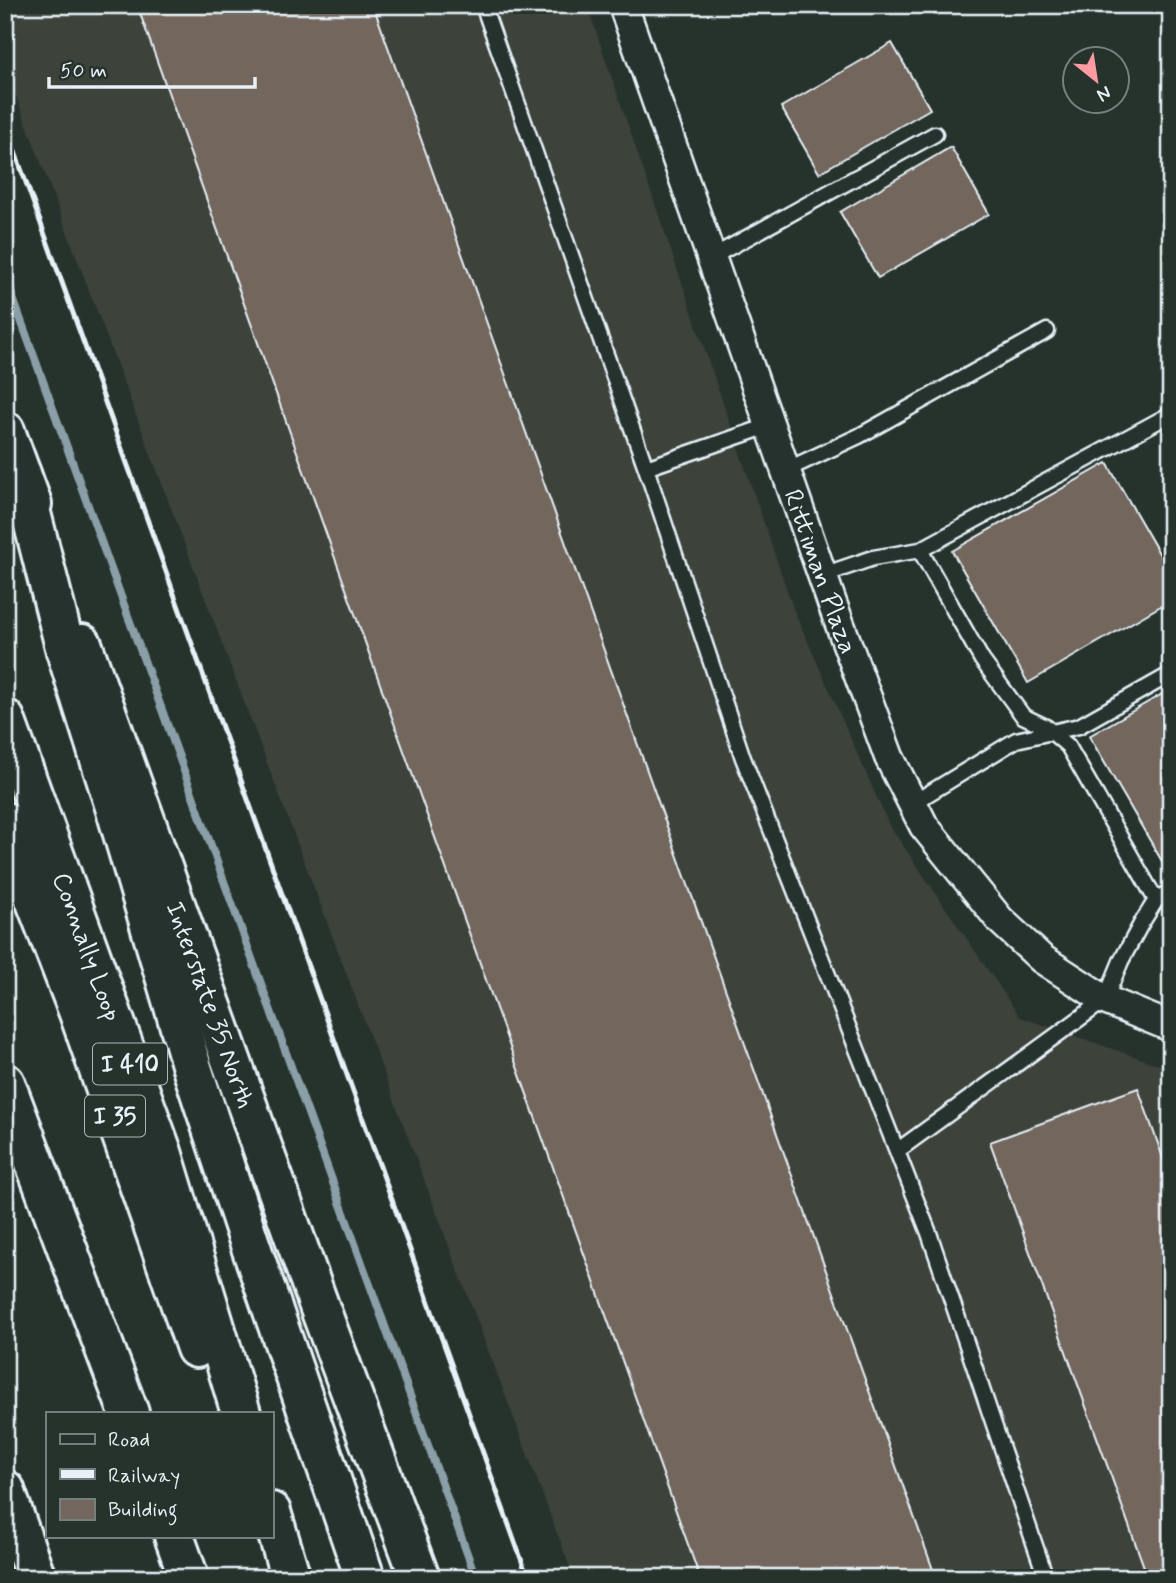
<svg xmlns="http://www.w3.org/2000/svg" width="1176" height="1583" viewBox="0 0 1176 1583" font-family="Mynerve,sans-serif">
  <rect width="100%" height="100%" fill="#26332d"/>
  <filter id="ink" filterUnits="userSpaceOnUse"><feTurbulence type="fractalNoise" baseFrequency=".0143" numOctaves="2"/><feDisplacementMap in="SourceGraphic" scale="14" xChannelSelector="R" yChannelSelector="G"/><feConvolveMatrix kernelMatrix="1 2 1 2 8 2 1 2 1" color-interpolation-filters="sRGB"/></filter>
  <g filter="url(#ink)">
    <path fill="#3d423b" d="M5,5H587L793,608L889,825L1020,1017L1171,1069V1578H574L5,67Z"/>
    <g fill="none" stroke-linecap="round" stroke-linejoin="round">
      <path stroke="#8a9fa8" stroke-width="8" d="M5,276L476,1578"/>
    </g>
    <path fill="#72665d" stroke="#e8f1f8" stroke-width="2" d="M137,5H373L936,1578H700Z
      M892,43L930,109L819,173L781,107Z
      M951,147L989,214L878,278L840,212Z
      M1107,463L1171,574V600L1028,683L952,551Z
      M1171,689V865L1166,868L1089,736Z
      M1138,1088L1171,1180V1578H1148L990,1142Z"/>
    <g fill="none" stroke-linecap="round" stroke-linejoin="round">
      <defs>
        <path id="lane" d="M483,5L646,468L771,425
          M712,257L935,134
          M646,468L743,758L929,1233L1046,1578
          M786,470L859,436L1047,331
          M920,550L982,660L1023,716L1046,727L1068,746L1156,900
          M823,575L873,558L920,550L1169,415L1171,418
          M913,803L1016,740L1079,726L1171,674
          M897,1151L1105,1000L1121,961L1141,924L1156,900L1171,891"/>
        <g id="street">
          <path id="s1" d="M623,5L832,603L889,757L924,826L1000,920L1042,959L1105,1000L1171,1027"/>
        </g>
        <g id="secondary">
          <path d="M5,431L32,504"/>
          <path id="s2" d="M82,644L322,1314L420,1578"/>
          <path d="M5,1490L36,1578"/>
        </g>
        <g id="highway">
          <path d="M21,474L66,651L116,810L193,1071L250,1244L365,1578"/>
          <path id="s3" d="M5,719L162,1152L241,1413"/>
          <path d="M5,822L79,1013L196,1348"/>
          <path d="M5,1083L129,1413"/>
          <path d="M271,1512L291,1578"/>
          <path d="M174,1536L189,1578"/>
        </g>
      </defs>
      <use href="#lane" stroke="#e8f1f8" stroke-width="19"/>
      <use href="#street" stroke="#e8f1f8" stroke-width="33"/>
      <use href="#secondary" stroke="#e8f1f8" stroke-width="44"/>
      <use href="#highway" stroke="#e8f1f8" stroke-width="44"/>
      <use href="#lane" stroke="#26332d" stroke-width="14"/>
      <use href="#street" stroke="#26332d" stroke-width="28"/>
      <use href="#secondary" stroke="#26332d" stroke-width="38"/>
      <use href="#highway" stroke="#26332d" stroke-width="38"/>
      <path stroke="#e8f1f8" stroke-width="5" d="M5,124L528,1578"/>
    </g>
  </g>
  <g text-anchor="middle" stroke-width="6" stroke-linejoin="round" paint-order="stroke">
    <g fill="#26332d" stroke="#aeb8bb" stroke-width="2">
      <rect x="93" y="1043.5" width="74" height="41" rx="5"/>
      <rect x="85" y="1095.5" width="60" height="41" rx="5"/>
    </g>
    <g font-size="24" font-weight="bold" fill="#e8f1f8">
      <text x="130" y="1072">I 410</text>
      <text x="115" y="1124">I 35</text>
    </g>
    <g font-size="26" fill="#e8f1f8" stroke="#26332d">
      <text dy="9" stroke="none"><textPath href="#s1" startOffset="600">Rittiman Plaza</textPath></text>
      <text dy="9" stroke="none"><textPath href="#s3" startOffset="242">Connally Loop</textPath></text>
      <text dy="9" stroke="none"><textPath href="#s2" startOffset="383">Interstate 35 North</textPath></text>
    </g>
  </g>
  <rect width="1176" height="1583" fill="none" stroke="#26332d" stroke-width="28"/>
  <rect x="14" y="14" width="1148" height="1555" fill="none" stroke="#e8f1f8" stroke-width="2.5" filter="url(#ink)"/>
  <rect x="46" y="1412" width="228" height="126" fill="#26332d" stroke="#747f7e" stroke-width="2"/>
  <rect x="60" y="1434" width="35" height="10" fill="#26332d" stroke="#747f7e" stroke-width="2"/>
  <text x="108" y="1446" font-size="21" fill="#e8f1f8">Road</text>
  <rect x="60" y="1469" width="35" height="10" fill="#e8f1f8" stroke="#747f7e" stroke-width="2"/>
  <text x="108" y="1482" font-size="21" fill="#e8f1f8">Railway</text>
  <rect x="60" y="1499" width="35" height="21" fill="#72665d" stroke="#747f7e" stroke-width="2"/>
  <text x="108" y="1516" font-size="21" fill="#e8f1f8">Building</text>
  <g transform="translate(1096 80) rotate(150)"><circle r="33" fill="#26332d" stroke="#747f7e" stroke-width="2"/>
  <path d="M0-5L12 26L0 18L-12 26Z" fill="#ff9aa2"/>
  <text y="-10" font-size="19" font-weight="bold" text-anchor="middle" fill="#e8f1f8">N</text>
  </g>
  <path d="M49 77v10h206v-10" fill="none" stroke="#e8f1f8" stroke-width="3.5"/>
  <text x="60" y="77" font-size="21" fill="#e8f1f8" stroke="#26332d" stroke-width="5" paint-order="stroke">50 m</text>
</svg>
